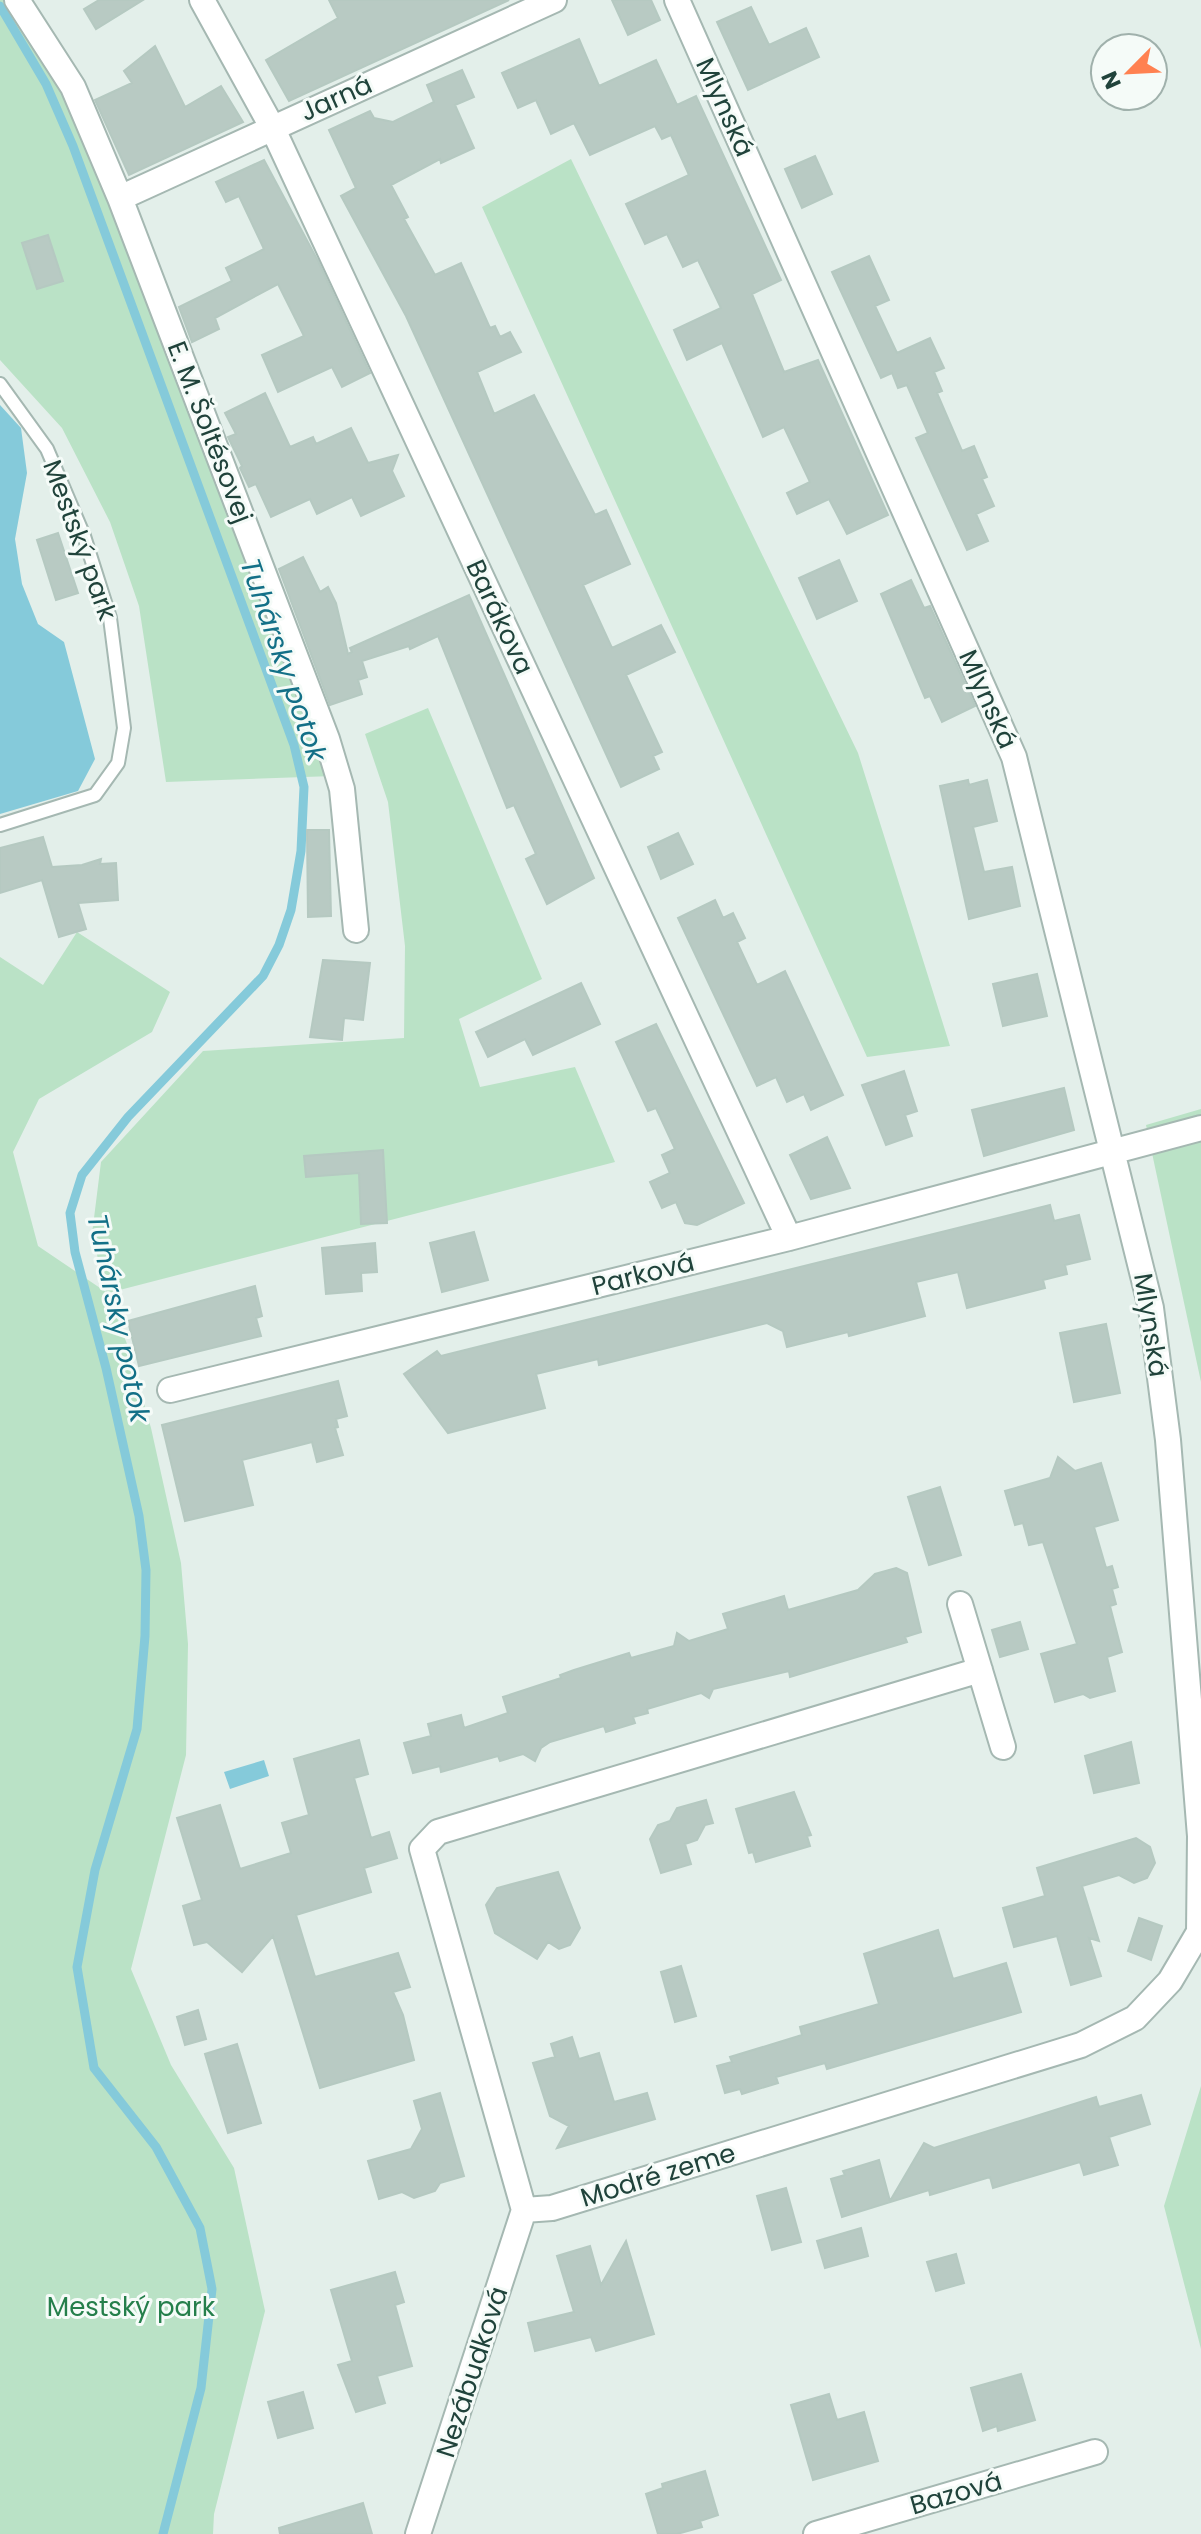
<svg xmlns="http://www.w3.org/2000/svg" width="1201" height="2534" viewBox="0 0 1201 2534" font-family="Poppins,sans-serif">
  <rect width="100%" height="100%" fill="#e3efea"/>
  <path fill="#bae2c6" d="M0,0H15L66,75L333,776L166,782L139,606L110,522L62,428L0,360Z
    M571,159L858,753L950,1046L867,1057L482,207Z
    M428,708L542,979L459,1019L480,1087L575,1067L615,1162L108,1293L127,1344L151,1428L181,1563L188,1644L186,1755L131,1969L171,2065L234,2168L265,2311L214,2514L213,2534H0V957L43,985L77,932L170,992L152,1032L39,1099L13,1152L38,1246L106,1292L92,1234L101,1162L203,1051L404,1038L405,946L388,802L365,734Z
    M1201,1109V1382L1146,1125Z
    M1201,2086V2349L1164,2206Z"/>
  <path fill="#85cada" d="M0,405L21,428L27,473L15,539L22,584L38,624L64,642L95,759L78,791L0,814Z
    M264,1760L269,1776L230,1789L224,1772Z"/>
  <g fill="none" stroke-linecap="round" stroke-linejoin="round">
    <path stroke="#85cada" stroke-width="9" d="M0,6L46,84L73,146L294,745L304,787L301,851L291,910L279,945L263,976L128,1117L82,1175L70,1213L75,1252L106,1368L139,1516L146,1570L145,1636L137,1729L95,1870L77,1967L94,2068L156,2147L200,2228L212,2289L201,2388L163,2534"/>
  </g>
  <path fill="#b8cac3" stroke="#b5c9c1" stroke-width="2" d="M99,0H143L96,29L84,9Z
    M329,0H509L289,101L266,60L338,18Z
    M612,0H651L660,20L628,35Z
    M751,7L769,45L806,28L819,57L748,90L717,22Z
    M579,39L599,86L656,60L677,105L696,96L781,280L752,294L784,372L818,360L888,515L847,534L829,499L797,514L787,493L810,482L784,427L763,437L722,343L687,360L674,330L721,308L698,260L683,267L667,234L645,244L626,204L689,175L671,135L662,139L655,126L590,155L574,123L551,134L536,100L518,108L502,73Z
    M155,46L185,107L221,86L243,122L129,175L95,100L132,83L124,71Z
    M462,70L474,97L455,105L474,148L441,163L440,159L391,185L408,217L404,219L435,275L461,263L490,328L495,326L500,337L510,332L521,352L477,372L494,414L534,395L595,515L606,510L630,564L583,585L612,648L661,625L675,652L626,675L662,752L653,756L659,769L621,787L406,316L341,196L356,188L329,130L370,111L374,118L393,122L434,102L427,85Z
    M815,156L832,194L802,208L785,169Z
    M264,160L318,261L370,373L342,387L332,367L278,392L262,355L304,336L278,284L215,318L219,329L192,342L179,307L232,281L226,268L264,249L239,196L226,202L216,182Z
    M48,235L63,281L37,289L22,243Z
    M869,256L889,300L875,306L897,353L930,338L944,368L934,372L942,391L937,393L962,451L974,446L987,477L982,479L994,506L976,514L988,541L967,550L916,438L928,433L907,385L898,388L892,373L881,378L832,272Z
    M265,393L290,447L313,437L316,444L351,428L368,463L398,455L392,471L404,496L361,516L352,497L317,514L310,499L271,517L256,484L249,487L240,468L242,466L228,437L236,434L225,413Z
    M58,533L78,593L56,600L37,540Z
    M303,557L320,592L328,587L336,603L348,654L352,652L350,648L469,595L594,878L547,904L526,859L536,854L514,805L507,808L438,636L410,649L409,646L362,661L367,677L358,680L362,694L330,705L279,569Z
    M839,560L857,601L817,619L799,578Z
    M911,580L924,608L930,606L975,706L942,722L930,696L925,698L881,594Z
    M968,780L969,785L987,780L997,821L973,827L984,872L1012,867L1020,906L969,919L940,786Z
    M307,830H329L331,916L308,917Z
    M678,833L693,864L661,879L648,847Z
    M43,837L52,867L82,865L101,859L100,864L116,863L118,900L78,903L86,929L59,937L42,880L0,893V848Z
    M715,900L723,918L733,913L745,938L737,942L757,985L785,971L843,1095L811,1110L804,1094L787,1102L776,1077L757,1086L678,918Z
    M323,960L370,963L363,1020L344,1018L342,1040L310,1037Z
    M1037,974L1047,1016L1003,1026L993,984Z
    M581,983L600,1024L533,1055L525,1039L488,1057L476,1032Z
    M656,1024L744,1203L697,1225L685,1223L676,1202L662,1208L650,1182L670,1173L662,1155L675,1149L656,1108L648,1111L616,1042Z
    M904,1071L917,1111L905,1115L912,1136L886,1145L862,1085Z
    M1064,1088L1074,1130L984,1156L972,1110Z
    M827,1137L850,1188L811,1199L790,1155Z
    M383,1150L387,1223L361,1224L359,1173L306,1177L304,1156Z
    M1050,1205L1054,1221L1079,1215L1090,1259L1065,1265L1067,1274L1043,1280L1045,1288L967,1308L958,1272L916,1282L925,1316L849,1336L848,1332L787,1347L783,1331L767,1323L599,1365L598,1359L536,1374L545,1408L448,1433L404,1374L437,1351L441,1356Z
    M474,1232L488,1280L442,1292L430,1243Z
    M375,1243L377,1272L361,1273L362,1291L326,1294L322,1248Z
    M255,1286L262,1316L256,1318L261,1336L139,1366L128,1321Z
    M1106,1324L1120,1393L1074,1402L1060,1333Z
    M338,1381L347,1416L336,1419L338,1427L335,1428L343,1455L317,1462L312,1442L242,1460L253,1505L185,1521L162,1425Z
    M1058,1457L1075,1471L1101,1463L1118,1520L1094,1527L1106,1568L1112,1566L1118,1587L1112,1589L1116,1604L1110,1606L1122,1652L1107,1657L1115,1691L1090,1698L1083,1694L1055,1702L1041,1654L1077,1644L1043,1542L1029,1545L1023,1523L1015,1525L1005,1491L1050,1478Z
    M940,1487L961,1555L929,1565L908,1497Z
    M896,1568L907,1573L921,1632L905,1637L907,1642L790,1677L789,1671L713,1689L709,1698L701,1693L647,1709L648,1713L633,1717L635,1723L606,1732L604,1726L550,1742L541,1748L535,1761L523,1754L500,1761L498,1756L441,1772L440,1766L413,1773L404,1743L431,1736L428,1724L461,1715L464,1728L508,1713L503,1697L561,1678L560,1675L574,1670L629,1653L631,1658L674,1646L677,1633L689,1641L728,1629L723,1614L784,1596L788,1610L858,1590L875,1574Z
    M1020,1622L1028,1649L1000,1657L992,1630Z
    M359,1740L368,1774L354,1778L371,1838L389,1832L397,1858L364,1868L371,1892L296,1915L315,1977L398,1953L410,1987L393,1992L403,2015L414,2060L320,2088L273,1936L242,1972L207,1942L194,1945L183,1906L202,1900L177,1818L220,1805L240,1869L291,1853L282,1823L309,1815L294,1759Z
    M1131,1742L1139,1783L1094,1793L1085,1756Z
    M794,1792L811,1835L807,1836L810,1846L756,1862L753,1852L749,1853L736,1809Z
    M706,1800L713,1823L705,1825L697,1840L685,1844L691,1864L661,1873L650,1839L658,1825L670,1821L677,1808Z
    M1136,1838L1150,1847L1155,1863L1147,1878L1134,1883L1119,1875L1082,1886L1099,1941L1089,1938L1101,1976L1071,1985L1057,1936L1014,1947L1003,1908L1045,1896L1037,1868Z
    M558,1872L580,1928L570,1945L559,1949L548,1942L537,1959L495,1933L486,1905L497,1888Z
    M1139,1918L1162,1926L1151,1960L1128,1951Z
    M938,1930L953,1979L1006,1963L1021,2012L827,2069L825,2063L776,2077L778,2083L742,2094L740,2089L725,2093L717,2066L732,2062L730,2057L802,2035L800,2027L879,2004L864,1954Z
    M681,1966L696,2016L675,2022L661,1972Z
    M198,2010L206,2039L185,2045L177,2017Z
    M572,2037L579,2059L599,2053L614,2102L647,2093L655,2119L557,2148L569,2126L550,2116L533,2063L555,2057L551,2044Z
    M237,2044L261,2123L228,2133L205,2054Z
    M440,2093L464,2176L440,2183L435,2191L414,2198L402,2192L379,2199L368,2161L411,2149L422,2129L414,2101Z
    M1141,2095L1150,2124L1109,2137L1118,2165L1084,2175L1080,2162L993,2188L990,2177L930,2195L929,2190L842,2217L831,2179L845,2175L843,2171L879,2160L890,2201L924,2143L934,2148L1096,2097L1099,2107Z
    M786,2188L801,2242L772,2250L757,2196Z
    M861,2228L868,2256L825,2268L817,2241Z
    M626,2241L654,2334L596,2351L591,2337L535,2351L528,2323L574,2312L557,2256L590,2246L601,2285Z
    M956,2254L964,2283L936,2291L927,2262Z
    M395,2272L404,2302L395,2305L412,2366L377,2376L385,2403L356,2412L338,2365L352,2361L331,2290Z
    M1021,2374L1035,2420L998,2431L997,2426L983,2431L971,2388Z
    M303,2392L313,2428L278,2438L268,2402Z
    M829,2394L837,2420L864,2412L878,2461L813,2480L791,2405Z
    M705,2471L718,2515L700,2521L702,2527L677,2534H658L646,2494L663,2488L662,2484Z
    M363,2503L372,2534H280L279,2528Z"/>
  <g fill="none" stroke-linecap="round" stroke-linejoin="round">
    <defs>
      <path id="lane" d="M0,384L47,449L84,536L110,618L124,728L118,763L95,795L0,825"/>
      <path id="street" d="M17,0L73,87L120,198L327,739L342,789L356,930
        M202,0L272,127L789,1238
        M120,198L554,0
        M170,1390L789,1238L1201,1128
        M960,1604L1003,1747
        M524,2210L552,2208L1081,2045L1135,2018L1170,1981L1199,1932L1200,1836L1168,1440L1151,1308L1014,757L677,0
        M524,2210L422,1849L438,1832L980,1670
        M418,2534L524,2210
        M816,2534L1095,2452"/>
    </defs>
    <use href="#lane" stroke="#a5b8b2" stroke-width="16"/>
    <use href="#street" stroke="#a5b8b2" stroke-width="28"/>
    <use href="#lane" stroke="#fff" stroke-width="12"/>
    <use href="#street" stroke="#fff" stroke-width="24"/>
  </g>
  <g text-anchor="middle" stroke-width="6" stroke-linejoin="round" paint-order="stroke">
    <g font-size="26" fill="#20433b" stroke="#f5fbf8">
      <text transform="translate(336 98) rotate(-24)" y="9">Jarná</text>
      <text transform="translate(725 107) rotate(66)" y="9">Mlynská</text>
      <text transform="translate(210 432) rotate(69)" y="9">E. M. Šoltésovej</text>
      <text transform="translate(80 540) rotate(70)" y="9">Mestský park</text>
      <text transform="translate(500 617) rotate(65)" y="9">Barákova</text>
      <text transform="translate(988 699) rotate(66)" y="9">Mlynská</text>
      <text transform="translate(643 1274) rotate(-14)" y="9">Parková</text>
      <text transform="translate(1151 1325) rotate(81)" y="9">Mlynská</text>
      <text transform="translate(658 2175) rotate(-17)" y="9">Modré zeme</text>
      <text transform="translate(472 2372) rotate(-72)" y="9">Nezábudková</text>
      <text transform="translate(956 2493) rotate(-16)" y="9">Bazová</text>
    </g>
    <g font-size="26" fill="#257f4b" stroke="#f5fbf8">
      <text x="131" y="2316">Mestský park</text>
    </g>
    <g font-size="28" font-style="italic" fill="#137087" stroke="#f5fbf8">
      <text transform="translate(284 660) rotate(71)" y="10">Tuhársky potok</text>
      <text transform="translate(119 1318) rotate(78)" y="10">Tuhársky potok</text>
    </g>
  </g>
  <g transform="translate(1129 72) rotate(246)"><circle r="38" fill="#f5fbf8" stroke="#a0b1ac" stroke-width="2"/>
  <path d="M0-6L14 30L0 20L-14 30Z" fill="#ff8151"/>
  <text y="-12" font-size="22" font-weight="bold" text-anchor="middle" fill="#20433b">N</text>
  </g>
</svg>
